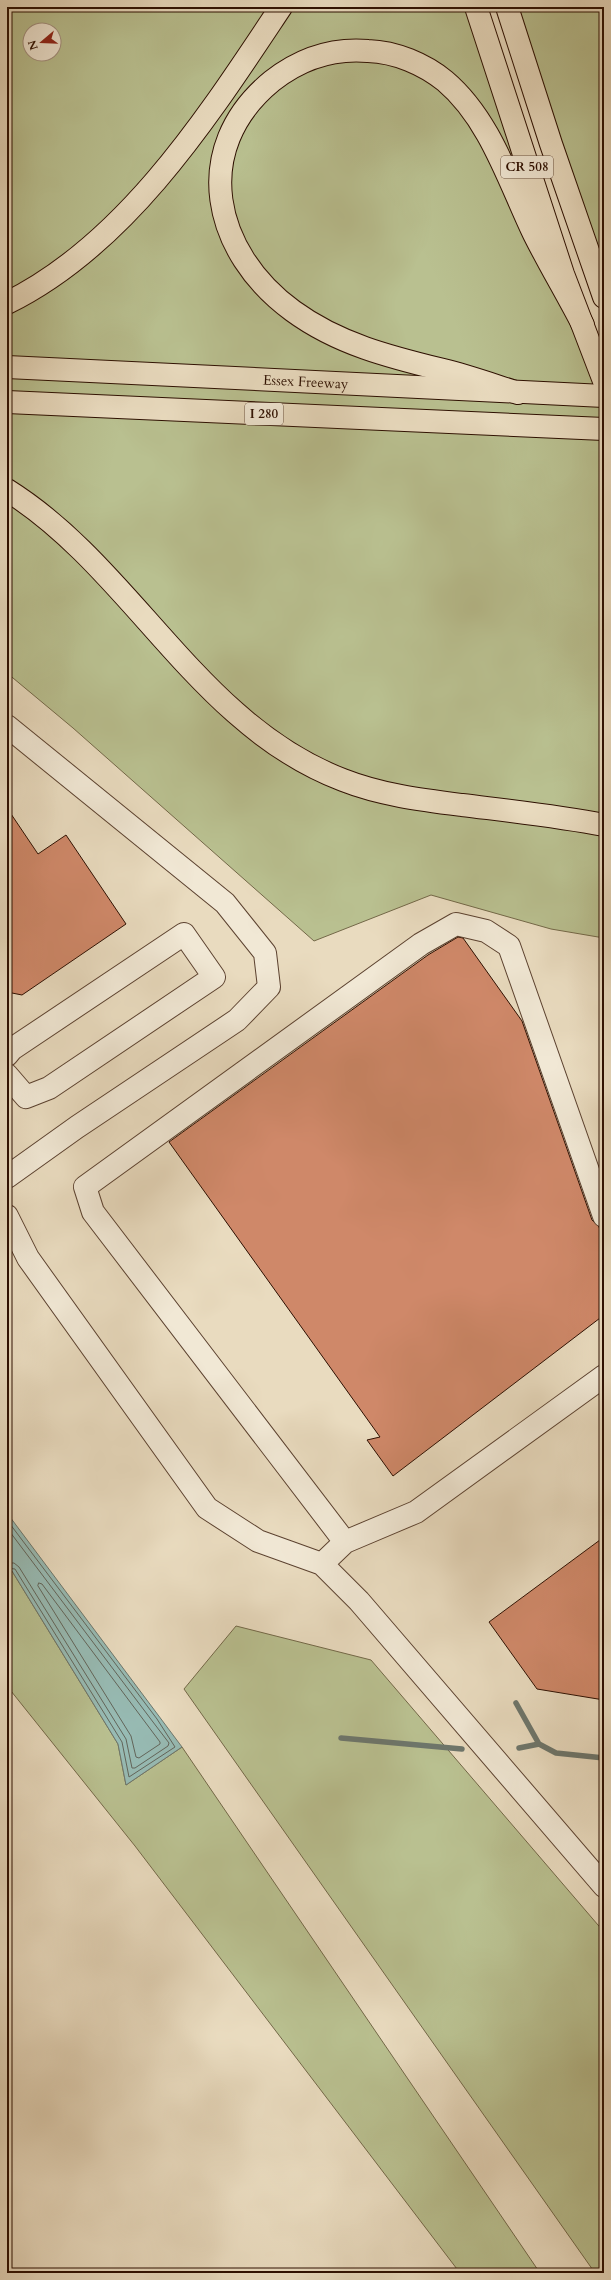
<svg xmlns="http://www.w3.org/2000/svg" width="611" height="2280" viewBox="0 0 611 2280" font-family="Cardo,serif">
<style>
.green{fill:#b9c090;stroke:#736848;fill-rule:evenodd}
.water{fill:#97bbb4;stroke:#6d766c}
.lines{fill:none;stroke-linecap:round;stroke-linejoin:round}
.shore{stroke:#62655a;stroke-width:1}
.stream{stroke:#6d766c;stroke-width:5.5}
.building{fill:#cf8869;stroke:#2d0f01}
.minor-casing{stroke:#5c4230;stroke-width:24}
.major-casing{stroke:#2d0f01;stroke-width:24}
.highway-casing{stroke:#2d0f01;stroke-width:24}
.minor{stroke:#f1e8d5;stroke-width:22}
.major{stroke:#e9dbbf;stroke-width:22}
.highway{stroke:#e9dbbf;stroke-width:22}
.labels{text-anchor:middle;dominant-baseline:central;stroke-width:3.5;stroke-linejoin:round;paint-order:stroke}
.shield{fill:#f1e8d5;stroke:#685041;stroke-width:1}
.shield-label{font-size:13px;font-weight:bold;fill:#2d0f01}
.street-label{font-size:14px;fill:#2d0f01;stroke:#f1e8d5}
</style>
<rect width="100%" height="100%" fill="#e9dbbf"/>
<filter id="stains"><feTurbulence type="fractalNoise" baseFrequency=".005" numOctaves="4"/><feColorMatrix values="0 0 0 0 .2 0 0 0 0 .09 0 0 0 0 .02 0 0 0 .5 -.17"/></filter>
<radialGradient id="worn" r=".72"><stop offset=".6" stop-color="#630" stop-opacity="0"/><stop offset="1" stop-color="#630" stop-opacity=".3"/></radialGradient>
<!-- green -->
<path class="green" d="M7,7H476L604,381V938L551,929L431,895L314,941L73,728L7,673ZM30,30H54V54H30Z
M507,7H604V297Z
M12,1571L118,1744L126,1785L182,1747L540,2273H460L135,1846L7,1686V1572Z
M236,1626L371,1660L604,1932V2273H595L184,1689Z"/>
<!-- water -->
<path class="water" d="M7,1513L182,1747L126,1785L118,1744L12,1571L7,1572Z"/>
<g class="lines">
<!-- shore -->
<path class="shore" d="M7,1520L157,1719L175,1747L129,1777L122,1742L15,1569L7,1568
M7,1528L153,1722L169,1743L168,1746L135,1768H132L126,1739L19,1567L14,1563H7
M39,1583L42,1584L160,1742V1744L139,1758L136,1757L131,1736L38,1586Z"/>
<!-- stream -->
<path class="stream" d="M516,1703L539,1744L556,1753L604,1758
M341,1738L462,1749
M519,1748L539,1744"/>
</g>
<!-- building -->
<path class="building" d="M7,808L38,854L66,835L126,924L22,995L7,992Z
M458,937L463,938L522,1021L592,1220L599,1227L604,1241V1315L393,1476L367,1440L380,1437L169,1142L428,955Z
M604,1537V1700L537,1689L489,1622Z"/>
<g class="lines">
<defs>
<path id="minor" d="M7,726L225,903L265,953L269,987L237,1020L77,1127L7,1177
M7,1055L12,1049L184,934L214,977L49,1088L26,1097L7,1075
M7,1216L28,1258L207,1508L258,1541L322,1564L359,1601L604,1886
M345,1542L93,1212L85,1187L421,944L456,924L486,931L509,946L604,1216
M322,1564L345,1542L416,1512L604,1376"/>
<path id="major" d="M476,7L563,274L604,381"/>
<g id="highway">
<path d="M507,7L551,144L604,297"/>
<path d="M7,303C127,244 209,115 281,7"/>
<path id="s1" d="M7,367L604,396"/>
<path d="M518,393C493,385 468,376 443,370C390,357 338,344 293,311C213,253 189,149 272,81C300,59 333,48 368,51C396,52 424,64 445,81C490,119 509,182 534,234C549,264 567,294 583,325"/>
<path d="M7,402L604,429"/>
<path d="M7,490C133,569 198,725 343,780C381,795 422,800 462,805C510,811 557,816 604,825"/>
</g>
</defs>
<!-- minor casing -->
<use href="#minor" class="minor-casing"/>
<!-- major casing -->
<use href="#major" class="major-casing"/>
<!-- highway casing -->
<use href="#highway" class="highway-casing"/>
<!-- minor -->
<use href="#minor" class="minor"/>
<!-- major -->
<use href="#major" class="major"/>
<!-- highway -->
<use href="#highway" class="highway"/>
</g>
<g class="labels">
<!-- shield labels -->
<g class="shield">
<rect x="501" y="156" width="52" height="22" rx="3"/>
<rect x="245" y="403" width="38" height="22" rx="3"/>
</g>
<g class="shield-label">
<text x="527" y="167">CR 508</text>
<text x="264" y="414">I 280</text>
</g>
<!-- street labels -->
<g class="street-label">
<text stroke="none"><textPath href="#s1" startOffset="299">Essex Freeway</textPath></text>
</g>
</g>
<!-- margin -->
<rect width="611" height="2280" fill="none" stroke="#e9dbbf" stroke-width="24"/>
<rect x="8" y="8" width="595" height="2264" fill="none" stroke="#2d0f01" stroke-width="2"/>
<rect x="12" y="12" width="587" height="2256" fill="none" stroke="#2d0f01"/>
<!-- north arrow -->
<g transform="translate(42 42) rotate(251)"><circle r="19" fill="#f1e8d5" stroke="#a39180"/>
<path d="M0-3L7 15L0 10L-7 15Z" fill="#8f2418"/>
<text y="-6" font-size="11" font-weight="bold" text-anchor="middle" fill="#2d0f01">N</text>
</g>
<rect width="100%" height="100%" filter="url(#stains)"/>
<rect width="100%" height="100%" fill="url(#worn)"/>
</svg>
